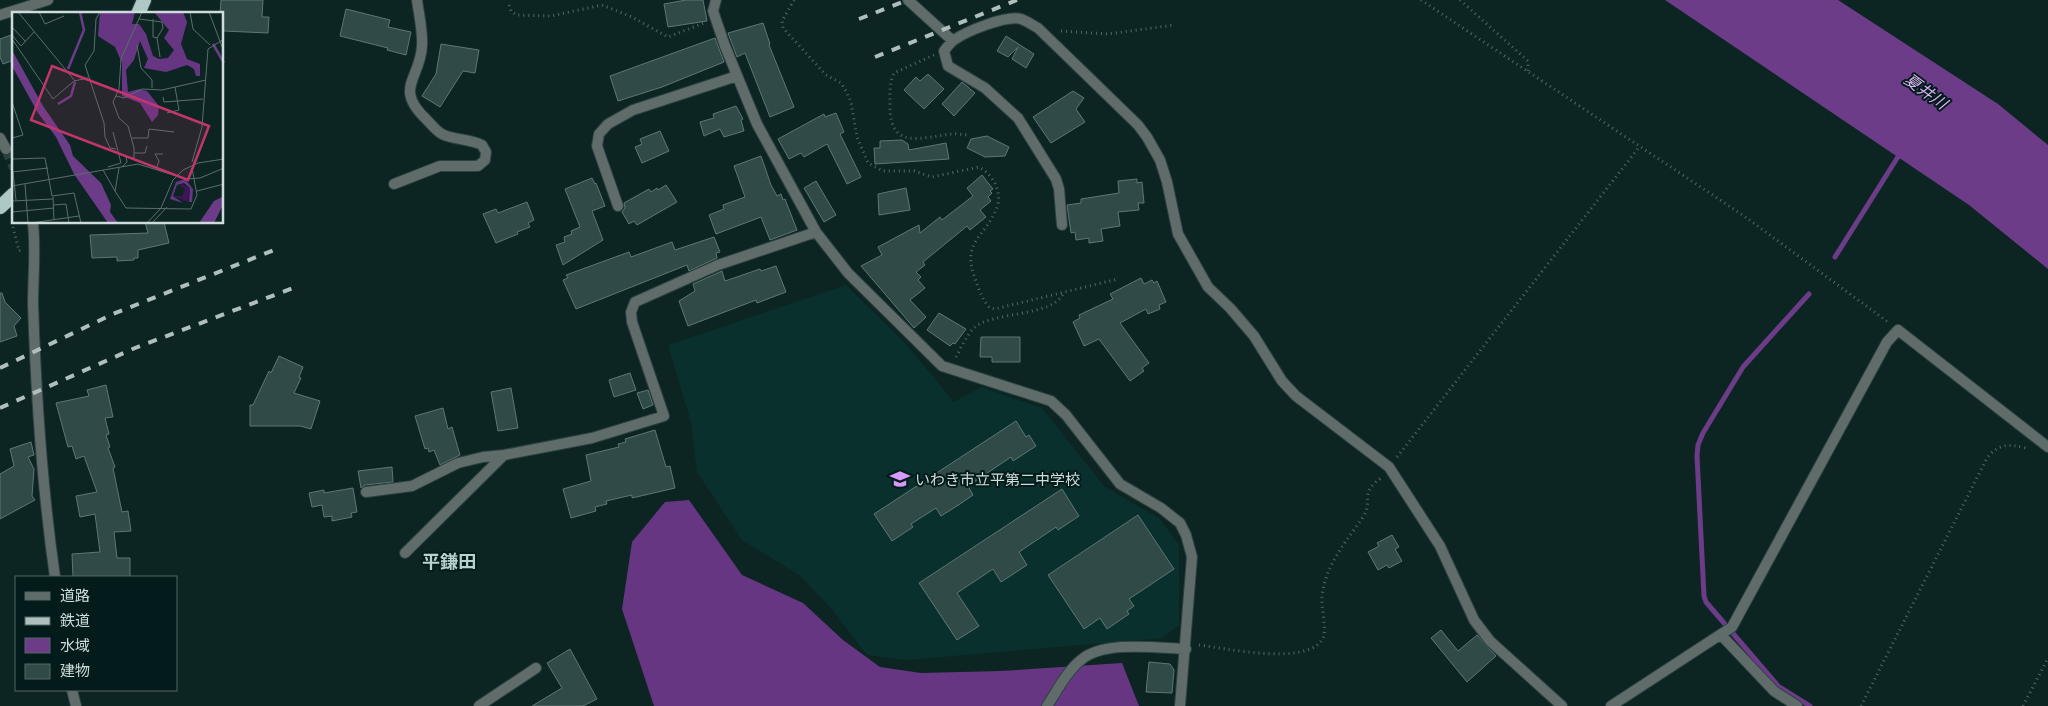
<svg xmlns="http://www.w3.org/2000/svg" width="2048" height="706" viewBox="0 0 2048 706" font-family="'Titillium Web','Noto Sans JP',sans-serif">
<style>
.built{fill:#0a302d}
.forest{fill:#673682}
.water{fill:#6c3c88}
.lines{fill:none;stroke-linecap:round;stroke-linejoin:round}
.stream{stroke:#6c3c88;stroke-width:5}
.building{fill:#304a47;stroke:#5d7774}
.tertiary-tunnel{stroke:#29403f;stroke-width:10;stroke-dasharray:10 5;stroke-linecap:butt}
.minor-casing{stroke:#2b4240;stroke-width:12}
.tertiary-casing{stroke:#2b4240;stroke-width:12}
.trunk-casing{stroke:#2b4240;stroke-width:16}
.path{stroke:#536866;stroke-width:3;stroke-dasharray:1 4;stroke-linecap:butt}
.minor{stroke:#606c6a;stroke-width:10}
.tertiary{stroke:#606c6a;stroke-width:10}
.trunk{stroke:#adc8c5;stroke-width:14}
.rail{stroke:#afbfbe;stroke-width:4;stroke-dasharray:9 9;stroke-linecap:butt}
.labels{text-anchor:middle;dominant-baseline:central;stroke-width:4;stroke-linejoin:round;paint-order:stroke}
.poi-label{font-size:15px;fill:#cedcdb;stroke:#031b1a;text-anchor:start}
.water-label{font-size:16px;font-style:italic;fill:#dbb4f3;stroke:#031b1a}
.quarter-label{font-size:18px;font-weight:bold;fill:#b6d3cf;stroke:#031b1a}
.inset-river{fill:none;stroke:#6c3c88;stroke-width:2.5}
.inset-road{fill:none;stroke:#5a6e6d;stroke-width:1}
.view{fill:#c4356e;fill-opacity:0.15;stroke:#c4356e;stroke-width:2.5}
.inset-edge{fill:none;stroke:#cedcdb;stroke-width:2.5}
</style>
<rect width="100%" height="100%" fill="#0c2523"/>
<!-- built -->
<path class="built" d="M846,285L905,343L954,402L981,387L1042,408L1104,486L1160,519L1179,545V625L1162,638L906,660L867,655L831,608L799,575L742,540L697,472L691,422L668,345Z"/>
<!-- forest -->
<path class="forest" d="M689,500L742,575L803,603L843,640L880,667L921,673L1001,671L1122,663L1139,706H654L622,609L632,542L665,502Z"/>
<!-- water -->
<path class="water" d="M1665,0H1838L1998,104L2048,145V269L1969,205Z"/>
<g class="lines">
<!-- stream -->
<path class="stream" d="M1835,257L1901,152
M1809,294L1743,367L1703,433L1698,445L1697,456L1704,596L1706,602L1778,686L1810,706"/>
</g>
<!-- building -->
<path class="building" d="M221,0H263L262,17H269L268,33L224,31L222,14H220Z
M686,0H703L707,21L668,27L664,4Z
M346,9L390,20L388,27L411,32L406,55L387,50L388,48L340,36Z
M763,23L770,44L769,45L794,107L770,117L745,53L737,57L728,33Z
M14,34V60L3,64L0,57V39Z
M1006,36L1034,54L1026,68L1012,59L1018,47L1008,57L997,51Z
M715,38L724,62L662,87L618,101L610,76Z
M441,44L479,50L475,73L463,71L440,107L422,96L436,74Z
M928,74L944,89L924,109L904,90L916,77L920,81Z
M962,82L975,93L954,116L942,104Z
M1073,91L1084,98L1076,109L1085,122L1051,143L1033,117Z
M736,106L743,119L741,120L744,131L724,137L720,129L704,136L700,122L714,118L713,114Z
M836,113L844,132L840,134L861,177L847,184L827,144L804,157L801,153L789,159L778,139L824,114L825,117Z
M660,131L669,151L642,163L635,147L642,144L640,139Z
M987,136L1009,147L1005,156L985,157L967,148L971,139Z
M902,140L908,144L909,150L946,143L949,159L875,164L874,148H880V141Z
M761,156L771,185L777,196L781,194L783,200L785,199L797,230L770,240L761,217L716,234L709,215L724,209L723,205L745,197L734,166Z
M982,175L993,189L990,191L992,193L988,197L991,201L980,210L986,217L970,230L967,226L923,262L925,265L916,272L921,277L918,280L925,288L910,300L926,317L914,328L861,266L882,255L878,247L919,225L920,233L940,217L942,220L973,196L967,188Z
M592,178L595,184L596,183L605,206L592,211L603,240L563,265L556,245L565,242L564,237L572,234L571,231L580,227L565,189Z
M1137,179V183L1142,182L1144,203H1138L1139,210L1118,212L1120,226L1101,229L1103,241L1089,243V238L1076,240L1075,232L1071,233L1067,205L1081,203V199L1119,193L1118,181Z
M816,181L836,215L824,222L804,188Z
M666,185L677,202L637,225L634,221L629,224L622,212L625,208L624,203L649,189L651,192L657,188L658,190Z
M906,188L910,210L879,215L878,194Z
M527,202L534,220L528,223L530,227L517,232L518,234L496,243L483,214L496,209L498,213Z
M145,222H164L169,243L138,250V258H134V260L117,261V257L92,258L90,235L148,233Z
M714,237L720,252L716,253L717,258L689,271L687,265L576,309L563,280L568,278L566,275L629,252L631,257L672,242L675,250Z
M776,266L786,292L757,303L756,300L688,326L679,301L695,291L693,284L722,271L725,281L760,269L761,271Z
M1141,278L1144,284L1152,280L1154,283L1157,281L1166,302L1159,305L1160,309L1148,314L1146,309L1120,323L1149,363L1142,368L1144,371L1130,381L1099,339L1084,346L1073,322L1080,318L1079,315L1113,299L1110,294Z
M0,293H2L5,302L21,318L14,326L17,336L0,342Z
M939,313L966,329L955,344L953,343L950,346L927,330Z
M981,337H1020V362H992V357H980Z
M279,356L303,367L299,377L301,378L294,393L320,401L311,429L300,426H250V405H253L269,371L271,373Z
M630,373L636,390L614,397L609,380Z
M106,385L113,417L105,418L109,434L106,435L110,447L108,448L115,467L113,468L122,512L128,511L131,531L114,532L117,558H130V577H73L72,554L100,552L95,514L80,517L76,496L97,492L84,456L76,459L72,446L68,447L56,403L89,396L87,390Z
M511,388L518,428L498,431L491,392Z
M648,390L653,405L643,409L637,393Z
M443,408L448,429L452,427L460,455L440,465L434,450L429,452L428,448L425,449L415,416Z
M1016,421L1026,437L1029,435L1036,446L1013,461L1011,457L968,486L973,495L960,504L941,516L936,508L911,524L913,527L892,541L874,514Z
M655,430L666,467L670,466L675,488L632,498V495L606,501L607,504L595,507L596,511L571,518L563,489L591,481L586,455L619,447L618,444L626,442L625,439Z
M31,442L34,455L28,457L34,469L32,496L35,500L0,519V474L14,466L10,449Z
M392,467L393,482L365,485L361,488L358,471Z
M353,488L357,512L351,513L352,517L332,521V516L324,517L322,505L312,507L309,493L324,490V493Z
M1062,489L1079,516L1058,530L1056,527L1019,552L1027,565L1001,582L993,569L957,593L979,626L957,640L919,583Z
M1138,515L1174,569L1129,599L1134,606L1127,611L1129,614L1107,629L1100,618L1084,629L1048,575Z
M1392,535L1399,547L1395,549L1402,561L1389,568L1387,565L1378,570L1368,552L1379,546L1377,543Z
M1441,630L1458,651L1477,635L1496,656L1467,682L1431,638Z
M570,649L597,699L583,706H532L562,688L547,663Z
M1149,662L1170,664L1174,670L1172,693L1146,692Z"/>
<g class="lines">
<!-- tertiary-tunnel -->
<path class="tertiary-tunnel" d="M6,149L14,168"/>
<defs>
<path id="minor" d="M716,0L713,11L725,46L757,124L816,232L848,273L942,366L1051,401L1066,415L1120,484L1161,508L1180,523L1186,535L1192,557L1180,706
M908,0L953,41
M394,184L440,166H478L485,160L486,152L482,145C470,139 456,140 444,135C438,133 432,125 427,120C393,88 420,80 422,46C423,32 419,15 417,0
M618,206L597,146L599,134L608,124L633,110L737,76
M1062,225L1059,189L1056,179L1018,118L985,88L948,66L944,51C947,47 950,43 954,40C967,31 1006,15 1021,19C1027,21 1032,25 1038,28L1138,125L1147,137L1160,160L1167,182L1178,234L1208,287L1230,308L1254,336L1282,381L1296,396L1389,467L1440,546L1474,620L1490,641L1562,706
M366,492L412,486L458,463L483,457L504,455L592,438L664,416L632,322L631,312L635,302L718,265L816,232
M405,553L504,455
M1721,635L1774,691L1797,706
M479,706L536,668
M1047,706C1057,691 1067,671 1081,660C1104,640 1157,648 1186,649
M1611,706L1732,627L1887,342L1898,330L2048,447"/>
<path id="tertiary" d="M0,15L48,0
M0,138L6,149
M33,224C36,250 33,277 33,304C36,395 42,487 55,577
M72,690L76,706"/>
<path id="trunk" d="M138,14L144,0
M0,207L14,194"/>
</defs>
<!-- minor casing -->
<use href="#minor" class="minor-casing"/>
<!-- tertiary casing -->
<use href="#tertiary" class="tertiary-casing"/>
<!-- trunk casing -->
<use href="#trunk" class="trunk-casing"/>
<!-- path -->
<path class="path" d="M794,0L782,21L783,28L826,75L841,83L846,91L851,102L857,137L868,163L883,171H914L932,177L979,167C992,174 1001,189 998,204C988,237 959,240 976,281C979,290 983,301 990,308L995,309L1118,279
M1421,0L1744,216L1888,322
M1460,0L1528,61V71
M509,5L511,11L516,15L551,16L602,5L632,17L668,37L704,23
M1061,31L1108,34L1174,25
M934,55L894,73C889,84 890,94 890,107C890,151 923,137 952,134C957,133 963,135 968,135
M13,227L19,251L21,250
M956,357C961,348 967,334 975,327C992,312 1056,316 1063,293
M1397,457L1640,146
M1199,645C1225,648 1309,667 1323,638C1327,630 1321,607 1322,597C1325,565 1346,542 1363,517C1374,501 1358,494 1381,478
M1861,706L1987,458C1999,443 2009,444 2026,448
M2023,706L2048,658"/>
<!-- minor -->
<use href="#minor" class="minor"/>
<!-- tertiary -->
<use href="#tertiary" class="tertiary"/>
<!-- trunk -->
<use href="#trunk" class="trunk"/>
<!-- rail -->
<path class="rail" d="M859,19L908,0
M875,57L1017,0
M0,368L113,314L279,248
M0,408L135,348L293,288"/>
</g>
<!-- icons -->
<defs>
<symbol id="school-bare" viewBox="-9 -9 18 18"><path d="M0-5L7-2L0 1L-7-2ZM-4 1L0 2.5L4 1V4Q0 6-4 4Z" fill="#d69bfa" stroke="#031b1a" stroke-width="2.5" paint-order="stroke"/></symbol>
</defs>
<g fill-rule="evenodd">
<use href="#school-bare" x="886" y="465" width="28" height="28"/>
</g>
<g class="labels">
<!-- poi labels -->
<g class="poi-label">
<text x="915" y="479">いわき市立平第二中学校</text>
</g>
<!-- water labels -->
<g class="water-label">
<text transform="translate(1926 91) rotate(36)">夏井川</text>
</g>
<!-- quarter labels -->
<g class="quarter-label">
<text x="449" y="561">平鎌田</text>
</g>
</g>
<!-- overview -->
<g transform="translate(12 12)">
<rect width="211" height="211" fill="#0c2523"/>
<path d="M170,172L178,176L176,190L162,184H170L173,177L168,174Z" fill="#3f1555"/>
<path d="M88,0H123L120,12H127L134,22L141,44L147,47L156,46L162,38L152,26L157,18L142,0H171L175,10L169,32L175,47L188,52V64H184L182,57L175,53L154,60L132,56L136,47L128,29L122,48L114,58L116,80L127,77L135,79L147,94L146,103L140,110L128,91L110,84V51L103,35L86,24ZM173,167L181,177L180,190H177L178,176L172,171L165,173L161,184L171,191L158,187L164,170Z" fill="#673682"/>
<path d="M0,38L31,94L58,133L61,144L89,171L99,193L98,200L106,211H96L62,162L44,125L26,101L0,54ZM212,184L211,193L202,211H187L202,189Z" fill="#6c3c88"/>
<path class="inset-river" d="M201,32L212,51M56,57L72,18L68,0M46,92L59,84L63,70"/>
<path class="inset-road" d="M6,0L63,69M27,0L33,12L52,4M88,0L84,7L82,39L73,53L92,111L93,125L98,136L104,137M178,0L181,17L198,33M197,0L212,40M127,7L150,10L151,16L145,26L148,45M141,7V25L145,26M0,15L14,30M0,23L9,34L22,20M0,27L41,87L62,69L76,66M125,33L129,56L140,68V76M104,84L112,86L130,77L150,78L194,68M151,85L152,90L191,87M0,90L11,123L0,126M155,101L167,98L163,75M120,126H136L137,117L162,120M122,141H133L135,134M0,147L33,146L40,184L62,181L69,211M180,150L190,115L196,37L212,27M96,155L109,151L101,120M110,155L115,150L114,145L122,146V136L116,114L107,106L101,90L107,77L109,47L130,0M107,156L103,179L114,196L179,197L185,183L180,156M144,157L147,149L143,142H151M91,158L103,179M0,160L36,156M1,160L4,188M13,172L16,211M0,174L126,152L174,167L188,166L212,156M185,179L212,172M41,185L42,208M0,189L41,187M42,193L54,192L57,211M0,200L42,196M19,211L67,204M135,211L149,196L161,168L171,158L186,151L212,147M140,211L155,195"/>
<path class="view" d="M40,54L197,114L176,168L19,108Z"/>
<rect width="211" height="211" class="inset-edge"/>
</g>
<!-- legend -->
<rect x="15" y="576" width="162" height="115" fill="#031b1a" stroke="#546867"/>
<rect x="25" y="592" width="25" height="8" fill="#606c6a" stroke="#546867"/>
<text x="60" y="601" font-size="15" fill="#cedcdb">道路</text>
<rect x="25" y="617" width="25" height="8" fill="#afbfbe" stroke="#546867"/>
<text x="60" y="626" font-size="15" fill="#cedcdb">鉄道</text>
<rect x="25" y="638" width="25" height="15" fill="#6c3c88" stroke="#546867"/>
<text x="60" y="651" font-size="15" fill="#cedcdb">水域</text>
<rect x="25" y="664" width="25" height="15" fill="#304a47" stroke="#546867"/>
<text x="60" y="676" font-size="15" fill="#cedcdb">建物</text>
</svg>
